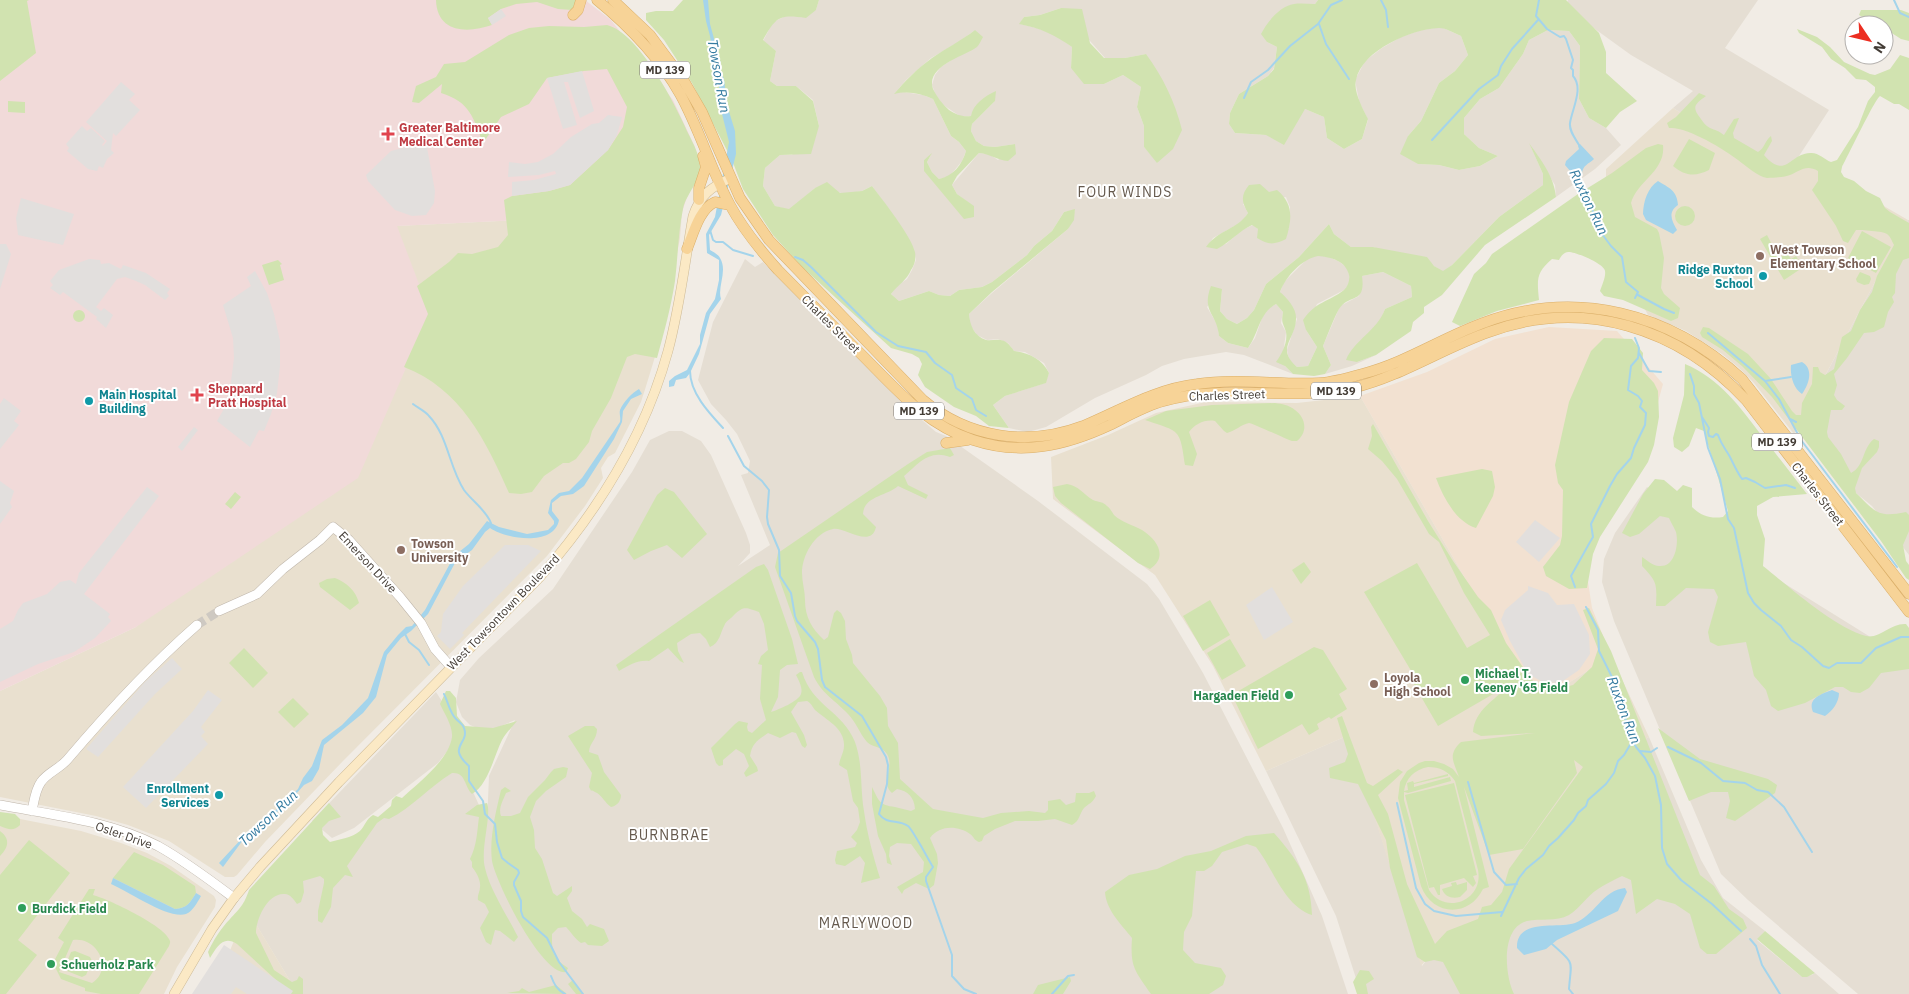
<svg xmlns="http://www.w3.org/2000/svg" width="1909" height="994" viewBox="0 0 1909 994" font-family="'IBM Plex Sans',sans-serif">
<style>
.residential{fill:#e5ded3;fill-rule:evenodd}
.commercial{fill:#f2e1d1}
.education{fill:#e9e0cf}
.medical{fill:#f1dad9}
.green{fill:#d1e3b0;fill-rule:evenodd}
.parking{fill:#e2dfdd}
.water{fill:#a4d4eb}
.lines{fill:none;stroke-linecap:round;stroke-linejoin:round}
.stream{stroke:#a4d4eb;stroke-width:2}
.tertiary-tunnel{stroke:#cec9c2;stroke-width:9;stroke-dasharray:9 4.5;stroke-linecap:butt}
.tertiary-casing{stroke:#bfb6ab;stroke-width:10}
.secondary-casing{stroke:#cebb97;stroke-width:10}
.primary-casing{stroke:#dbaf69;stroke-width:11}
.tertiary{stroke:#fff;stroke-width:9}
.secondary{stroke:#fbe9c5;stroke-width:9}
.primary{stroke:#f7d397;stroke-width:10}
.health-dot{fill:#e0444e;stroke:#fff;stroke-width:2}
.education-dot{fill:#8d6e63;stroke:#fff;stroke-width:2}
.culture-dot{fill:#0f9aa8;stroke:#fff;stroke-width:2}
.leisure-dot{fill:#2e9e5b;stroke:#fff;stroke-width:2}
.labels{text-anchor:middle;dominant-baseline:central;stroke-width:4;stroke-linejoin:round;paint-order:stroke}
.shield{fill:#fff;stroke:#7b7672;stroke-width:1}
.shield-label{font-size:11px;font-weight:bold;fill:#433c35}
.health-label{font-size:12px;font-weight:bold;fill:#be3a42;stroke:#fff;text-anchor:start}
.education-label{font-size:12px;font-weight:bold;fill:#785e54;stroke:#fff;text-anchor:start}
.culture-label{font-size:12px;font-weight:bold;fill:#0d838f;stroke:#fff;text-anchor:end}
.street-label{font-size:12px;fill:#433c35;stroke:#fff}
.leisure-label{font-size:12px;font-weight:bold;fill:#27864d;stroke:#fff;text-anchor:start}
.water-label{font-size:14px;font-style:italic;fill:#347ba0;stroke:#fff}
.neighbourhood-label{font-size:14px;letter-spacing:1px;fill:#65594d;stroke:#fff}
</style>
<rect width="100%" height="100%" fill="#f1ece5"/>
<!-- residential -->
<path class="residential" d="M819,0H1318L1315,4H1294L1267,42L1277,47L1274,68L1268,76L1239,94L1230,113L1229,124L1235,133L1266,135L1305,109L1324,117L1327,138L1344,149L1362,139L1368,120L1359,101L1355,80L1365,61L1382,48L1401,37L1421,30L1441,27L1461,36L1468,55L1455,71L1439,83L1421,121L1408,136L1418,164L1439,165L1459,170L1480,166L1498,156L1479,148L1464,134V118L1480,99L1499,88L1523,54L1529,40L1548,30L1569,31L1580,46L1579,99L1589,118L1606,128L1621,145L1595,169L1556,197L1555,185L1530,145L1543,174V185L1499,217L1452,265L1443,272L1434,266L1373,247H1351L1334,234L1329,224L1299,257L1266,284L1254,310L1247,318L1237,324L1227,319L1220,311L1222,289L1207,307L1218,326L1219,336L1228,343L1248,348L1255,338L1262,318L1267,309L1276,304L1283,312L1281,323L1286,332L1283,354L1285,366L1293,374L1244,355L1226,352L1184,359L1162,366L1146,375L1095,398L1046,427L1028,432L1009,428L993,405L1005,396L1045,383L1049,373L1044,363L1025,352L1014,351L1008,343L998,339L987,340L977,335L970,325L969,314L992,293L1068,229L1075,210L1064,212L1052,231L1034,246L1027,255L992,282L982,287L959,290L950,296L939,295L929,291L899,301L891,294L897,286L907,279L912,270L916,260L914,249L898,222L872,186L862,191L851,193H841L815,188L789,210L775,206L763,186L765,168L780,155H792L819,126L813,100L796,86H777L770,81L776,51L763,41L773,22L788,15L816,10ZM1061,8L1105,58H1125L1146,54L1158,163L1144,147V126L1137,107L1141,87L1123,75L1104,84L1071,68L1072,47L1056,35L1037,28L1020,24L1024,17L1040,15ZM975,30L950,61L941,67L935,75L932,85L936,96L942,104L961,117L971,116L995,101L972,124L971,131L976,141L984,146L995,147L1015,144L998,160L989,154L979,153L952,185L957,194L974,207L938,186L924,170V160L931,155L927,162L932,172L939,179L949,177L962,161L966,151L959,142L951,136L933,99L923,95L904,92L895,93L906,80L931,58L959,42ZM1286,197L1290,207L1289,229H1258L1253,225L1242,230L1226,244L1207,247L1213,238L1242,222L1248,213L1243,204Z
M1568,0H1758L1725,48L1829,110L1786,176L1673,108L1693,91L1631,55L1566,8Z
M1908,220H1909V555L1872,506L1851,489L1800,423Z
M1318,255L1329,257L1340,262L1348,269L1350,280L1346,289L1317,304L1306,330L1317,347L1308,366L1297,367L1289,360L1287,350L1297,319L1280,292L1284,282L1308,258Z
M745,259L755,267L763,262L908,408L936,432L946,436L1038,501L1147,584L1159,599L1203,673L1283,828L1322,916L1348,994H298L248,911L456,763L474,794L487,823L489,776L515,720L487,732L470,725L462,717L456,702L460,680L479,658L553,589L632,472L650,440L669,431H682L701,441L711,455L746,533L750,545V553L738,566L770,545L741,475L748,473L750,461L737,434L726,420L711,404L698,380L713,322Z
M1383,272L1411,286L1412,297L1385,309L1381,320L1374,328L1357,362L1376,355L1352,366L1325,374L1331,365L1323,346L1340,306L1359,296L1362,276Z
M1647,487L1758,567L1909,661V994H1858L1748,900L1721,874L1614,621L1602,582L1604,559L1615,533Z
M436,692L443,703L456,740L438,763L354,828L332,838L312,821Z
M1349,735L1422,966L1446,936L1631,745L1649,737L1701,860L1723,898L1765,931L1757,940L1797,973L1802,977L1812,975L1815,973L1839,994H1361L1336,916L1266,771Z"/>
<!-- commercial -->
<path class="commercial" d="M1549,327L1617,331L1663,384L1642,460L1594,530L1587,575L1592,608L1611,656L1537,703L1360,396L1427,372L1495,339Z"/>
<!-- education -->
<path class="education" d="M1673,108L1785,176L1799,157L1908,220L1794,434L1754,383L1738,367L1722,354L1686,331L1648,315L1634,289L1606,189V169Z
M682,212L680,238L661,337L647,383L641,402L615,453L608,457L601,468L603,478L585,506L547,556L343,761L265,842L237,875L234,877H225L169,841L128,825L96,816L0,797V691L136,627L429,313L396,226Z
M1360,396L1537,703L1611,656L1649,737L1631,745L1503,919L1446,936L1421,966L1349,735L1266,771L1213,666L1155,575L1053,499L1051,457L1108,435L1156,413L1206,402L1297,403Z
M0,815L81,831L121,843L147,853L171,866L214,896L216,900L215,907L177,967L164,994H0Z
M247,909L298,994H208L222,970Z"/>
<!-- medical -->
<path class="medical" d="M0,0H585L611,20L673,100L694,145L700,168L697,180L689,191L682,212L397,226L430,313L358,478L136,627L0,691Z"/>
<!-- green -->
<path class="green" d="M0,0H29L27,1L36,53L0,81Z
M436,0H577L576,5L572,10L558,9L537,2L516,4L501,9L488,18L492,25C469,33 437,34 436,0Z
M683,0H819L816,10L806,18C779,14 776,17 763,40L776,51L770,81L777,86H796L813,101L819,126L811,154L780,155L765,168L763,186L775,206L789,209L815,188L827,182L840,193L862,191L872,186C882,199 912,237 915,252C916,259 915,264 911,270C907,280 898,285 891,294L899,301L929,291L939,295L950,296L959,290L982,287L992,282L1027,255L1034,246L1052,231L1064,212L1075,209L1074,220L1068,229L992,292L969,314C970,325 974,336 986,340C993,341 999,338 1006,342C1009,344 1012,348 1014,351C1029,353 1042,359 1049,373L1046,383L1005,396L993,405L1009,428L989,426L976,416L954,407L925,387L918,375L922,364L919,358L912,354L891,348L802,267L773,235L743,189L732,160L692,83L664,40L646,20V13L656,11H673Z
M1318,0H1566L1599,33L1606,52V73L1637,101L1620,112L1606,128L1589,118L1579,99L1580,46L1569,31L1548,30L1529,40L1523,54L1499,88L1480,99L1464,118V134L1479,148L1498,156L1480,166L1459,170L1439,165L1418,164L1400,154L1408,136L1421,121L1439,83L1455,71L1468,55L1461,36C1454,33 1446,28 1439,28C1412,29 1362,50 1356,80C1353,91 1363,109 1368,119L1362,139L1344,149L1327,138L1324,117L1305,109L1284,145L1266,135L1235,133L1229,124L1230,113L1239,94L1268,76L1274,69L1277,47L1267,42L1261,34C1267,22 1280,6 1294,4C1301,3 1308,4 1315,4Z
M1061,8L1082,9L1090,43L1104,58H1125L1146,54C1163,77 1175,102 1182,130L1173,149L1157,163L1144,147V126L1137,107L1141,87L1123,75L1104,84H1084L1071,68L1072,47C1055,35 1040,28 1019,24L1024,17L1040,15Z
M1861,10H1901L1909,13V41L1901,39L1884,28V25H1876L1859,15Z
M607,25C639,33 676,105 689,135C694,145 700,156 700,167C700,182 686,194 683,209C678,232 678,257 675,281C671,307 664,333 657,358L635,354L627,357L611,398L592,431L589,442L576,459L569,463H563L544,476L532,492L521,494L509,493C486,441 461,389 404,367L428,314L417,286L449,262L458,253L472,254L498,247L508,235L504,200L512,196L549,191L570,185L608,150L623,127L627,107L607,69L584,71L547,78L529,104L501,117L483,143C473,117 470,102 441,93L442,84L419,103L412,102L416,86L436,77L444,64L465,62L509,35L529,28L549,26L584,27Z
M1797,29L1817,37L1830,47L1844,62L1870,74L1875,75L1890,69L1900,55L1909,58V110L1899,104H1894L1880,96C1875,99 1848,156 1842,167L1841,172L1844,177L1854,181L1866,191L1880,198L1885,208L1890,212L1909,223V258L1903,260L1896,274L1895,293L1892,297L1894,302L1888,312L1884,327L1874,332L1864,333L1847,358L1834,374L1837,385L1834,395L1837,400L1845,406L1842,410H1831L1827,432L1828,437L1841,454L1851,473C1865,466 1862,448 1874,439L1879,441V447L1877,452L1862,468L1855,488L1856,493C1876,512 1877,518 1906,512L1909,515V531L1903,545L1906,561L1909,565V580L1906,578L1881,541L1772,397L1743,367L1723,350L1702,337L1700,333L1703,327L1709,328L1748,354L1771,379L1792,411L1796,415H1801L1802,403L1812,384L1813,367H1818L1820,372L1825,375L1834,369L1842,337L1851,331L1860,310L1872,292L1877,276L1894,245C1892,241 1890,236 1887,234C1883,231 1861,230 1856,230L1848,243L1843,241L1836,226L1812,190L1818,181V171C1806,164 1800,171 1790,175C1785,177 1773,178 1767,178C1757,176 1746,166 1738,160C1724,149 1686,126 1669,128L1667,123L1676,117L1699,93L1706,96C1695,104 1691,107 1701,119C1703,122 1706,126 1710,128C1715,130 1719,131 1724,135L1734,119L1739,118L1733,133L1734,138L1758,152C1765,148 1765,140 1771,136L1772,141L1764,155C1786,180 1789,154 1810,153C1818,152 1824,159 1831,162L1837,160L1858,127L1868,101L1875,92V87L1866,80L1856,79L1845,68L1831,59L1822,47L1799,33Z
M975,30L983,37C981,40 980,44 977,47C965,56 925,66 933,89C937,97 942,104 949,110C957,115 962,117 971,116C973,104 985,96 996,91L995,101L972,124L971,131L976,141L984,146L995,147L1015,144L1016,154L1008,161C997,160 990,154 979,153L957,176L952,185L957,194L974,206V217L964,219L924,171V160L932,153L927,162L932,172L939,179C953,176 962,165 966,151L959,142L951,136L933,99C920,93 908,91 894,94C905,81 918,68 932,58C946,48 961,41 975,30Z
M8,101L25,102V113L8,112Z
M1689,139L1715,153L1709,170C1695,177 1685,176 1673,166Z
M1529,143C1541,160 1554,176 1556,197L1485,245L1442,295L1424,307V313L1413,322L1411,331L1376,355L1357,362L1346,360C1354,340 1377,331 1385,309L1412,297L1411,286L1383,272L1362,276C1366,305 1349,293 1339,309C1333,320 1328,334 1323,346L1331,365L1325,374L1314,376L1293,374L1285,366L1276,362C1282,354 1288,342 1286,332C1283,322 1281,324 1283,312L1276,304C1259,313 1259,333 1248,348L1228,343L1219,336C1217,313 1201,312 1211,286L1222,289L1220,311L1227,319L1237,324L1247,318L1254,310L1266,284L1299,257L1329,224L1334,234L1351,247H1373L1427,257L1434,266L1443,271L1452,265L1499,217L1543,185V174ZM1318,256C1331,257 1346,261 1349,275C1350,280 1348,286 1344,290C1329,302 1316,301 1303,320L1306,330L1317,347L1308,366L1297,367C1275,348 1296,339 1296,319C1297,309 1287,298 1280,292C1286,276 1302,259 1318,256Z
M1658,144L1663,145C1666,171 1637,181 1631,203L1635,217L1657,229L1659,233L1664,258L1661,288L1664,294L1680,308L1678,318L1671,321L1623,300L1604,296L1600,291C1602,285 1606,277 1605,271C1605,264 1574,251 1568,252C1563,253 1561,256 1559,260L1552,259C1536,273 1537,279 1539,300L1497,311L1460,326L1452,322L1474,274L1486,263L1492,254L1578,194L1612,173L1646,148Z
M1260,184L1269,192L1277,190C1294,204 1292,220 1286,239C1274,245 1268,245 1257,238L1258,229L1252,225C1239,231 1230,242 1217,249L1206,247C1219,229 1237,230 1248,213C1241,201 1241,195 1249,185Z
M1675 216a10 10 0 1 1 20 0a10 10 0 1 1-20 0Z
M1862,231L1891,247L1876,273L1848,258Z
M1767,235L1779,258L1787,253L1791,259L1796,256L1801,265L1798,267L1799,270L1784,280L1760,239Z
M278,260L282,264L280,265L284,280L269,285L262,265Z
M1860,272L1870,276L1871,279L1869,284L1864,285L1857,282L1856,279Z
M73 316a6 6 0 1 1 12 0a6 6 0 1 1-12 0Z
M1604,338L1632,339L1643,353L1642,370L1654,383L1658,391L1659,417L1654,445L1648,462L1600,537L1593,554L1587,588L1569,589L1546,576L1543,567L1560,545L1562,536L1563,490L1558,483L1555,465L1569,402L1591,351Z
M1685,364C1719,378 1741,408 1762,436C1777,455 1792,475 1807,494L1773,497L1757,506V515L1765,539L1763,566C1788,586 1835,628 1866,636C1880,639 1890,623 1906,624L1909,628V669L1881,673L1869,688L1860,693L1851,692L1843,687H1835L1805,703L1778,711L1771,706L1766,690L1754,676L1746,642L1718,646L1710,642L1708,632L1718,597L1714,589L1686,588L1665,606H1656C1657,583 1657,582 1642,566V557C1647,560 1653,566 1659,566C1675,568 1679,544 1676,532C1674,527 1671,523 1669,518L1660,516L1639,534L1630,537L1622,533L1643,494L1655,479L1664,480L1677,491L1683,485L1692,488V507C1701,516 1711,519 1723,517L1728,511L1704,431L1696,428L1689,446L1682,452L1674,447L1673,438L1684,395Z
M1275,403C1282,404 1289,405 1295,410C1306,418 1308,432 1297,441H1292C1286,439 1252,423 1249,423C1242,424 1235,431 1227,433L1224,431L1215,421C1205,419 1195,424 1189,432L1197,454L1193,466L1185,465C1180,427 1179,432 1145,420L1166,411L1212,405Z
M1373,424L1428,521L1453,561L1478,597L1491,610L1506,643L1527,673L1533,681L1540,685L1548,689H1557L1573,685L1592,667L1598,649L1583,610L1589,608L1611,651L1700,875L1714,886L1729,909L1743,919L1747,928L1716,954H1707L1700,948L1690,914L1675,904L1657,899L1636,914L1631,880L1622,876C1614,880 1605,884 1598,889C1587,896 1580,908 1569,915C1556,922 1540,918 1527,921C1500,928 1505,976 1514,994H1460L1443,962L1434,960L1425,962L1417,957L1390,868L1386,840L1358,784L1330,778L1329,768L1345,762L1348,754L1337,718L1342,716L1367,783L1373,786L1398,769L1403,772L1378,795L1388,814L1407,884L1435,944L1447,931L1478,919L1482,907L1491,905L1502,892L1509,869L1583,767L1574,760L1577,773L1523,849L1489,855L1464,787L1489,887L1483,889C1469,918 1432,916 1421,886L1398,798L1400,782L1407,771L1419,763L1425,761H1434L1444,764L1453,769L1459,777C1454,762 1447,755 1461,742L1535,733L1481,736L1473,732C1475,709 1495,701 1507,686L1438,726L1412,681L1416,679L1364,592L1417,563L1467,648L1490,635L1464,593L1439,542L1429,534L1397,479L1382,461L1368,449L1372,436L1371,427ZM1428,767C1440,767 1448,771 1455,781L1478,870C1484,900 1446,916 1429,890L1404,800V792L1408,793L1451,781L1450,777L1414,787V784L1448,776V774L1414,783L1413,781L1407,783L1408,790L1404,791C1406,778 1414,770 1428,767Z
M950,448L954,455L950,457C929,449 919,463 904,476L908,485L928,495L926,499L898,486C887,496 864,496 863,514L876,527C871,549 845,527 833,529C814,533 802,556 802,573C802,582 805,591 805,600C805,617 812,629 824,640L828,637L834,613L837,610L841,613L845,621L846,639L852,655L853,663L880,696L887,708L888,726L898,743L900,779L933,809L983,818L1001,813L1029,811L1045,813L1048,810V801L1060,799L1066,805L1075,802L1076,793H1089L1094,791L1096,796C1092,804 1089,803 1084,808C1079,814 1080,821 1072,825L1055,819L1038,821H1015L995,829L984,836L982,841L979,842C974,840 974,837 970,834C958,825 939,825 930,838L937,854L938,863L934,885L929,889L916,883L904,890L902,894L897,887L923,872L924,862L911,844L897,843L890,847L889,856L892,865L887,863L886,854L878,836L872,804V787C879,801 879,805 895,807C900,808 906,810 911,811L915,809C914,797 908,791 897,789L892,793C880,784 895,766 887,754C882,746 873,748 867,742C860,734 856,722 848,714C834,699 824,696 814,677L775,567L778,553L908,464L927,452Z
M1482,469L1492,471L1495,487L1493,496L1476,528C1456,522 1443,497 1436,478Z
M1067,484C1079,486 1083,494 1093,500C1098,502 1104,502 1107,506C1110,508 1112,512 1114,515C1121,522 1133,525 1142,530C1158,540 1168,557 1150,569L1138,563L1061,503L1055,496L1053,487Z
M665,488L674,492L707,534L682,558L667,545L651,551L634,560L627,550L657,495Z
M235,492L241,497L231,509L225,504Z
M1304,562L1311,572L1301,584L1292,570Z
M764,564L768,570L792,639L798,664L787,665L780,670L778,697L771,712C778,710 799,701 801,694C803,688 799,681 796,675L800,672H802C813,707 842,710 855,742C863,764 860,788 864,811C867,833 873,856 880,878L861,883L865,863L860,856L845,866L836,864L835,860L837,851L855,847L857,843L851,837L857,830L860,822L858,808L853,801L847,770L839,765C840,758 844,752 844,746C845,728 826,720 815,710C812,706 811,703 807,701L798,702L791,712L804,735L807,745L805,748L802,746L796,733L792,732L780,738L768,733C758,740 752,743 750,756L757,767L758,771L746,777L744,773L749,766L744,754L736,749L723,760V765L719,766L716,763L711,748L735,724L739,721L748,723L747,727L748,731L752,733L766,720L760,699L762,665L758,664L761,656L768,650L764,624L759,612C747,608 744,605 734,615C731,619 727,620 725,624C720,633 720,643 710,647L706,639L700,633L691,634L677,643L678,651L684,663L680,661L668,648L649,661C637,660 630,665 619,671L616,665L756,567Z
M335,578C346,582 356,591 359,603L350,610L320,587L319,583L327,579Z
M1210,600L1230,635L1203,651L1183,616Z
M1230,639L1246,666L1222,680L1207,653Z
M1314,647L1323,650L1347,689L1339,694L1347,709L1331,719L1329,717L1317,724L1319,729L1309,735L1302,724L1258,749L1234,699L1235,693Z
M244,648L268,673L253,688L229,663Z
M446,691H450L456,698L457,716L465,726L493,728L517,721C512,727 506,733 502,740C494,756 488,785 472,794C464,786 466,772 452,773C429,787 413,807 389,819L384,818L377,823L347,866L353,877L345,875L333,888L331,907L322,923L318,921V911L324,883V879L320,876L303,881L304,892L301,902L297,904C294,900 290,894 285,894C268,892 256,919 256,933L274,970L292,982L297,980L299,976L303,979V994H289L287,990L237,944C223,935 217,947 210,958L208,952C213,941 221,928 230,919C240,908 244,905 249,890L329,803L341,817L329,821L322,828L323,835L330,842C340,839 352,838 360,831C365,826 366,819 373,815L378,817L391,806L392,800L396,796L402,798C417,784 449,760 452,737C453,726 444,713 440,704Z
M293,698L309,714L294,728L278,712Z
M585,726H594L597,729C597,740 589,743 589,752L598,755L604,772L621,795C621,801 617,806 611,807C605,803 602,795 595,792C589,788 593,794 589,787L592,773L568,736Z
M1658,728L1700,759L1768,779L1777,785L1775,793L1735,821L1726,818L1730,801L1728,792H1711L1689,801Z
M563,767L568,768L566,777L546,791L536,801L530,817L534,830L535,848L542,859L553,893L557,896L572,886V891L567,898L572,911L582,919L587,927L590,924L604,929L609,941L602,946L588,945L585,942L581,943C575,939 571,932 566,927L558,928L552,934C552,953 552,957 568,968L566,972C542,976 496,883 492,861C489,839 496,811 501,790L505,787L511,791L506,793C503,801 498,808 501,816H511L520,813L528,797L545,780L551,772L554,769Z
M1454,783L1477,875L1473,876L1476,883L1473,887L1464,878L1440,885V895H1438L1434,887L1429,888L1405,795Z
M487,803C492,815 480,849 485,868C490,890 508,917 518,937L514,942L500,931L495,930L491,945L486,942L480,928L489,912L485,904L478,900C477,895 480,892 480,887C481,880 476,872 472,867V862L470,859C477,845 477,832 479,817L465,814L477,805Z
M0,812L15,814L20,819V825C13,832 8,829 0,826Z
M0,831C11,839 8,848 0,856Z
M1274,833C1297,859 1311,879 1312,915C1284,906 1273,868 1256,847L1247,844L1222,852L1212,866L1204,871H1196L1192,916L1184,932L1183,950L1195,963L1221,968L1226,976L1223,985L1209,994H1151C1135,970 1130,968 1132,938C1121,924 1106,910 1105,892L1129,875L1157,869L1185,856L1211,851L1246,836Z
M29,840L70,873L18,940L37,955L6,994H0V875Z
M134,852L163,865L195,886L196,893C190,903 187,908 175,909L113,878Z
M1456,882L1457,885L1467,882V890L1460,897C1452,899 1445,897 1442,889L1452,886L1451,883Z
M89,889H95L93,895C108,899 163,925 169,939C171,942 170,943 169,946L139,994H101L85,991V988L61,979L53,963L64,942L58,938ZM73,940C97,936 114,969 92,983L59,972Z
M1765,931L1815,973L1807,977H1802L1757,939Z
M75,951L90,957L92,961L86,975L82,977L67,971L65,967L71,952Z
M1360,970L1369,971L1374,979L1366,984L1368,994H1357L1353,982Z
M1070,977L1071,981L1063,994H1033L1038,985Z
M573,980L583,994H576L568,984Z
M556,985L567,994L507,993L519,991L522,988L529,992Z"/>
<!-- parking -->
<path class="parking" d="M501,9L506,16L492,25L488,18Z
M582,71L594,111L580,118L568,82H564L577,125L563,129L547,78Z
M121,82L135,94L129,100L140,110L116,136L113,133L111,150L114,153L107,159L103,168L99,166L97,171L88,169L67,151L69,148L66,144L82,126L87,131L91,128L105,141L102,145L103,146L107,141L86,122Z
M608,115L622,117L617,135L608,150L570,185L549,191L512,196V182L534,180L556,174L555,171L539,175L508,177L509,162L525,164L538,162L553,154L571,137L592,124L599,123Z
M426,142L435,191L434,203L426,215L412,216L395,210L368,181L366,175L391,151Z
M21,198L74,214L63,245L18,235L16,218Z
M0,244H6L11,254L0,289Z
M89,259L100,260L101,264L109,263L121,269L123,265L146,273L170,289L167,293L169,296L165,300L145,285L136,281L125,277L117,279L96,307L101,311L104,308L113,315L106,328L96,319L97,317L63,292L60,295L50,288L53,285L50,281L59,270Z
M255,271L267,293L274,314L280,341V366L277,393L271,414L264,431L259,430L250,447L217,421L225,407L230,389L234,358L233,338L223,305L251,286L247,277Z
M4,398L21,411L14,421L19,425L0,449V404Z
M194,427L198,430L182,451L178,447Z
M0,481L14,491L10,503L12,507L0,524Z
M147,487L159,496L84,594L110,614L108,617L111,621L95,638L74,652L38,664L0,682V629L13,621L18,610L23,603L47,594L60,582L70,580L76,584L79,573Z
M1535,520L1560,538L1539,562L1516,542Z
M505,545H528L541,551L462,633L464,635L450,649L437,636L441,632L443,614L463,586Z
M1528,586L1548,593L1557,605L1574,604L1589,635L1590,654L1579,670L1560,683L1543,682L1528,674L1510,641L1501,620L1505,610L1528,590Z
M1272,587L1293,622L1264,640L1246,605Z
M172,658L182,669L155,694L98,757L86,749L145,682Z
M208,690L222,700L201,727L205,732L201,736L208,744L146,808L123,787L193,711Z
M224,945L293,991L291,994H247L236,987L231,994H192Z"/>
<!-- water -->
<path class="water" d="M703,0H708L710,24L721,64V72L724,79L727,105L735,131L736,154L721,215L709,235L710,250C713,252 718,254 720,258C728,271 717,287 721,299L710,314L699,354L690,373L686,378L676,380L674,386L669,387V381L675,376L687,370L700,344V335L706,313L715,299L719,280V260L707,253L706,234L715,217L729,142L719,102V84L716,76L710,36L706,21Z
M1580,144L1594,159C1589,164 1582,165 1582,175L1577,179L1565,165L1566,161L1579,149L1578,146Z
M1658,181C1669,188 1677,190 1678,205C1668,212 1671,220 1677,230L1673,234L1646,220L1643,214C1643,202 1648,187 1658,181Z
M1802,362C1814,369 1809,384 1802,394C1793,388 1790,375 1791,365Z
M639,389L642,394L631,399L623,411L622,422L614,439L584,486L573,494L561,496L552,503V511L559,520C554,547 506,539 490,528L485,532L472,550L456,561L428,614L411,631L401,638L387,655L376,697L363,713L324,745L319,769L312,781L304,785L288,803L243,840L223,867L219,863L245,835L278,808L298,789L303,778L312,766L322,740L342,725L368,698L384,652L398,635L406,627L412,626L425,610L454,556L469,544L487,521L499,527L527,534L548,530L554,524V521L548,513L551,500L559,493L569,491L582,478L620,422C621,417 619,414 620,410C623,402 632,393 639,389Z
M1832,690L1839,693C1839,703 1832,711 1825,716L1813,712C1807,698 1822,694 1832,690Z
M113,878L175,909C187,908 190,903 196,893L201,896C197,903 193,911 186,914C169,920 128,891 111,884Z
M1625,888L1627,892L1618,911L1557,940L1546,949L1524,955L1517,948C1516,918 1557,929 1575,923C1594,916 1603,890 1625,888Z"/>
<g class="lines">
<!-- stream -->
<path class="stream" d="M1381,0L1386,10L1388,27
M1539,0L1536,16L1547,29L1560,37L1564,36L1566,39L1573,60L1571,68L1573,70V76C1584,88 1572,109 1570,123C1569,131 1575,138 1579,145
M1894,0L1900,13L1909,17
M1319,24L1326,44L1349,79
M1244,98L1251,82L1268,70L1290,46L1318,24L1331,5L1342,0
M1432,140L1479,89L1498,75L1501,66L1512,49L1538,20
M1578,176L1587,199L1592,203L1593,214L1599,230L1611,246L1622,257L1626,282L1638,292L1635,298
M710,230L713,240L716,242H723L733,250L753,256
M795,257L803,260L811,267L876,332L898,346L926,352L935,363L952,375L956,388L972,399L976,410L986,416
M1638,295L1664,309L1674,313
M1708,333L1765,381L1779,399L1801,440L1897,567
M1639,353L1649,371L1661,372
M690,371C690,393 709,413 723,428
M1690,374L1694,386V394L1699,403L1708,448L1720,479L1728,519L1734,528L1748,593L1754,603L1761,610L1781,626L1791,640L1802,647L1823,666L1829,668L1837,663H1861L1876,648L1901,637H1909
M1765,381L1791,377
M413,404C418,408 425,411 429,416C448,436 449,467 464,490C472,501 486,510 491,523
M1702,417L1709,428L1708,432L1709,436L1713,437L1716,434L1718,435C1722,446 1725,448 1730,457C1734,465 1737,472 1742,479L1746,478L1755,482L1765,488L1786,485L1795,488
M1790,419L1796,422
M728,436L744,466L762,481L769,490L767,517L768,524L779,550L780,576L791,593L795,616L797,621L815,642L818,649L822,680L825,687L862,716L886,757L888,765L887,784L879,814C887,825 898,819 908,826C913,830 928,859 933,867L926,877V881L952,955V976L964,989L976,994
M1575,587L1571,576L1590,542L1593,537L1591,524L1610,486L1617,474L1631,458L1634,448L1645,425L1646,413L1640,407L1642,401L1638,396L1628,390L1631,366L1638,358L1639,348L1635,338
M1586,607L1598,630L1599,651L1614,681L1630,734L1636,747L1645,758L1655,776L1661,805L1662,848L1667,864L1681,880L1712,904L1741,931
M405,634L409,642L419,650L429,665
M444,694C448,702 450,713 456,719C459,722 463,724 464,728C470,744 446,746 469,766V781L483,801L485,814L495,824L497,842L502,858L508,863L518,870L519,873L514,882V885L521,901V911L523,917L547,938L559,962L583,994
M1668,747L1701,763L1723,781L1745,783L1757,790L1768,792L1784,807L1812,852
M1640,751L1651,752L1657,748
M1468,782L1494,872L1506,885L1517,884
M1397,803L1416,888L1425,904L1434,911L1456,916L1502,912
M1501,916L1519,878L1526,869L1543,855L1549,846L1558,838L1574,820L1578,813L1586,806L1588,800L1606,784L1614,773L1618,761L1624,755L1633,740
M1750,939L1756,946L1762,965L1780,994
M1552,944C1576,965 1571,960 1569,989L1573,994
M551,976C554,984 557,990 565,994
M1052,994L1068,976L1074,975"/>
<!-- tertiary-tunnel -->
<path class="tertiary-tunnel" d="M197,625L219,611"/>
<defs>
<path id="tertiary" d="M219,611L257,594L283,569L320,540L333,527L349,540L400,597L421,623L435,649L451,667
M0,805C53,815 110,821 158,846C185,861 210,880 234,898
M32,811C34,802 35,790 41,782C47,773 59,769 67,760C107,713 150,666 197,625"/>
<path id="secondary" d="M174,994L212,929L234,898L260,867L339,782L540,577C598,511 645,435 668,351C680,307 685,261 693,216C700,195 711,187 731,178"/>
<path id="primary" d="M597,0C630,27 659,57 680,94C700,130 711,170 730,205C743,229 760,250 778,270C806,298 834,327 862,355C896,389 926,425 973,440C1021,456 1065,446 1110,425C1128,416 1145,406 1164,401C1226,383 1291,402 1353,388C1402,376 1443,348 1489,332C1584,297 1679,328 1746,400L1909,612
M613,0L650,35L684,81L702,112L740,198L769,240L923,400C968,438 1028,447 1083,426C1121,410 1155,389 1197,384C1238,378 1279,385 1319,383C1334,382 1348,378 1362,374C1405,363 1442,338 1483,323C1576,288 1670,313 1742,379L1909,594
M573,15L578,10L581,0
M699,200V188L706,167L703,156
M687,249C693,235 699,209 715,202L730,205
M946,443L968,440"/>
</defs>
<!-- tertiary casing -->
<use href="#tertiary" class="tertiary-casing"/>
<!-- secondary casing -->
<use href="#secondary" class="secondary-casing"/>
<!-- primary casing -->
<use href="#primary" class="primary-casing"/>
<!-- tertiary -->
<use href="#tertiary" class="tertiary"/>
<!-- secondary -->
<use href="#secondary" class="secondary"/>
<!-- primary -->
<use href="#primary" class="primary"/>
</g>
<!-- markers -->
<g class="health-dot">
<path d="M385.5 126.5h5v5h5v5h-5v5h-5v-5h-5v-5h5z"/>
<path d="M194.5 387.5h5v5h5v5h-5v5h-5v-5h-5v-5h5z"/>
</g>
<g class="education-dot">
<circle cx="1760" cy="256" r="5"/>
<circle cx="401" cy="550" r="5"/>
<circle cx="1374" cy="684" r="5"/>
</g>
<g class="culture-dot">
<circle cx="1763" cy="276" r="5"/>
<circle cx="89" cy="401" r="5"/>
<circle cx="219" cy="795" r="5"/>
</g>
<g class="leisure-dot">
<circle cx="1465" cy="680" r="5"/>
<circle cx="1289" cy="695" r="5"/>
<circle cx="22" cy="908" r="5"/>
<circle cx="51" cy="964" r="5"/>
</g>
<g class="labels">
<!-- shield labels -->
<g class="shield">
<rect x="640" y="61.5" width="50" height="17" rx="4"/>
<rect x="1311" y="382.5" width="50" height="17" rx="4"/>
<rect x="894" y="402.5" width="50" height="17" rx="4"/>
<rect x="1752" y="433.5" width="50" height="17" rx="4"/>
</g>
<g class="shield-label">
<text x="665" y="70">MD 139</text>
<text x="1336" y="391">MD 139</text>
<text x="919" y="411">MD 139</text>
<text x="1777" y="442">MD 139</text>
</g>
<!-- health labels -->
<g class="health-label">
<text x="399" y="127">Greater Baltimore<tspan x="399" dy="14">Medical Center</tspan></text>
<text x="208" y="388">Sheppard<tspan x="208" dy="14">Pratt Hospital</tspan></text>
</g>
<!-- education labels -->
<g class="education-label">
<text x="1770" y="249">West Towson<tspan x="1770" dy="14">Elementary School</tspan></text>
<text x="411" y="543">Towson<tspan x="411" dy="14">University</tspan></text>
<text x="1384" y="677">Loyola<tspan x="1384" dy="14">High School</tspan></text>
</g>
<!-- culture labels -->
<g class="culture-label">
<text x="1753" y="269">Ridge Ruxton<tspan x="1753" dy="14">School</tspan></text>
<text x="99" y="394" text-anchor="start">Main Hospital<tspan x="99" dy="14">Building</tspan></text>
<text x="209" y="788">Enrollment<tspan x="209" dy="14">Services</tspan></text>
</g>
<!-- street labels -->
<g class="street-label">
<text transform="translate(831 324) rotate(45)">Charles Street</text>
<text transform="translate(1227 395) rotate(-2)">Charles Street</text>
<text transform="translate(1818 494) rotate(52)">Charles Street</text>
<text transform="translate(368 562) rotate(47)">Emerson Drive</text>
<text transform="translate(503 612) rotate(-46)">West Towsontown Boulevard</text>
<text transform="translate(124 835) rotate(19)">Osler Drive</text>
</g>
<!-- leisure labels -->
<g class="leisure-label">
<text x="1475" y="673">Michael T.<tspan x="1475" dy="14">Keeney '65 Field</tspan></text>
<text x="1279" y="695" text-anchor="end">Hargaden Field</text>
<text x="32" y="908">Burdick Field</text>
<text x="61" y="964">Schuerholz Park</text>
</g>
<!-- water labels -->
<g class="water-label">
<text transform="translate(719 76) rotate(80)">Towson Run</text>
<text transform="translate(1589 202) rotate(64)">Ruxton Run</text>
<text transform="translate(1624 710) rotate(69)">Ruxton Run</text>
<text transform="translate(268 818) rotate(-43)">Towson Run</text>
</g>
<!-- neighbourhood labels -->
<g class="neighbourhood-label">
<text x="1125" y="192">FOUR WINDS</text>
<text x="669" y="835">BURNBRAE</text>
<text x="866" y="923">MARLYWOOD</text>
</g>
</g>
<!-- north arrow -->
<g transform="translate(1869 40) rotate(125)"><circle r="24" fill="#ffffff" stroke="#b4b1ae"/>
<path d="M0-4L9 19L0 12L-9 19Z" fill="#ec2e21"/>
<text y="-8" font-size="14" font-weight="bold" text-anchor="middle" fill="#433c35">N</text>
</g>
</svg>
